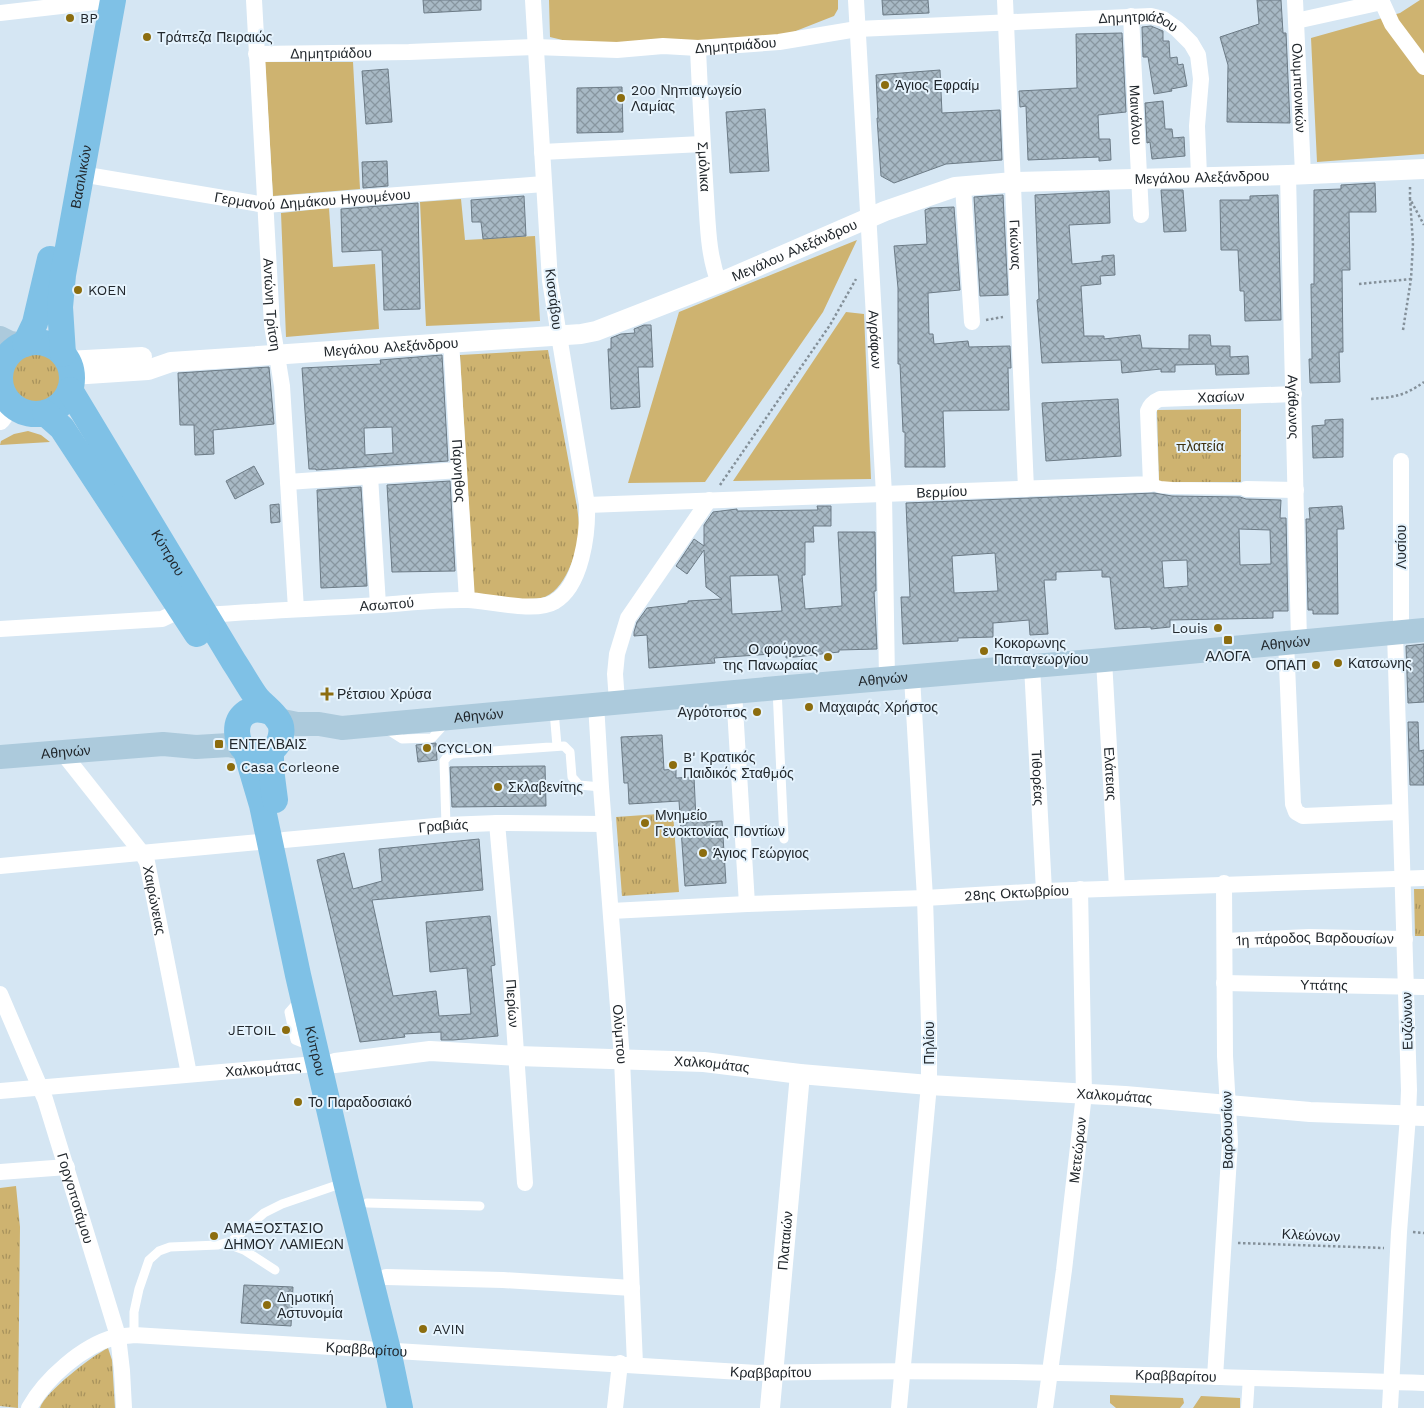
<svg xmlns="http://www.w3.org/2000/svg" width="1424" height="1408" viewBox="0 0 1424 1408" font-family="'Work Sans',sans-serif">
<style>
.grass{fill:#ceb370}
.park{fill:url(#park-tufts)}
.building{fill:url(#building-cross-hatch);stroke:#6c7b86;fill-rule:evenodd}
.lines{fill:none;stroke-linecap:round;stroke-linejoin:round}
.path{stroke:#849099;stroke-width:2.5;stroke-dasharray:2.5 2.5;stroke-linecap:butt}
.service{stroke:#fff;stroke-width:9}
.pedestrian{stroke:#fff;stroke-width:12}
.minor{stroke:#fff;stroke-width:16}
.tertiary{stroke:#fff;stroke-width:20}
.secondary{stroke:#accadc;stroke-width:24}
.primary{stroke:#7fc1e6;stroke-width:26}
.poi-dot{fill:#8c6d0f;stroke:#e5f3fd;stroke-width:2}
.labels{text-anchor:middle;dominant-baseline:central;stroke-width:4;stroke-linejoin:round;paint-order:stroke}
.poi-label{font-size:14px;fill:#21272c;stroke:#e5f3fd;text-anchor:start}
.street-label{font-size:14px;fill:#21272c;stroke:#e5f3fd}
.park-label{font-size:14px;fill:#3e3212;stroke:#e5f3fd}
</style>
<defs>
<pattern id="park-tufts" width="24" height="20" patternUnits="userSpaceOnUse" patternTransform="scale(1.25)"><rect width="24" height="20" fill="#ceb370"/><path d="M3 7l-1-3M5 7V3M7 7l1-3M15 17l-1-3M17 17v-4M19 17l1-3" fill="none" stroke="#a7925c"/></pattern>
<pattern id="building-cross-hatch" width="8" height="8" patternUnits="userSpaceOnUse" patternTransform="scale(1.25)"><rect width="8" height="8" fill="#a8b9c5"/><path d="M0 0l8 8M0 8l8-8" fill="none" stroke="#8896a0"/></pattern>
</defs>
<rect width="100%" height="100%" fill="#d5e6f3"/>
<!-- grass -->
<path class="grass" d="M549,0H838V9L834,16L778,38L579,44L550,37Z
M1420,0H1424V154L1317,162L1311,38L1400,13Z
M265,62H353L360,189L273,196Z
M461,199L465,240L535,236L540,321L426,326L420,202Z
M329,208L333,267L375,264L379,329L286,337L281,213Z
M857,240L823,312L705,482L628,483L679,312Z
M846,312L864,314L871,479L733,481Z
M28,431L41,435L50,442L0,445L1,441L14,434Z
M1110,1395L1183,1398L1184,1403L1180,1408H1116L1110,1403Z
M1201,1396L1240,1398V1408H1193Z"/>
<!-- park -->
<path class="park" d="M548,350L577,507C578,514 579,522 579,530C578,551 565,593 541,598C519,601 495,596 474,594L460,355Z
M11 379a25 25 0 1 1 50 0a25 25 0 1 1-50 0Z
M1241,409V482H1159L1157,410Z
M673,813L679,892L622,896L616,817Z
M1414,889H1424V936H1415Z
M16,1186L20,1227L18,1408L0,1406V1188Z
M108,1348L112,1360L115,1408H40C46,1391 92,1356 108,1348Z"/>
<!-- building -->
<path class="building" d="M423,0H481V10L424,13Z
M882,0H928L929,13L883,15Z
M1257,0H1281L1283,33H1286L1290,123L1227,122L1228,65L1220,37L1259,24Z
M1151,26L1163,31V41H1169L1170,58L1177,57L1178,65L1183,64L1187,86L1171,89L1172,91L1154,94L1148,57H1143L1142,27Z
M1122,33L1126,112L1098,115L1099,139H1110L1111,160L1099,161V157L1028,160L1026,106L1020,107L1019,91L1077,88L1076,34Z
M388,69L392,122L366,124L362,71Z
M940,70L942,113L1000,110L1002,160L946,164L894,183L881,176L877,118H878L876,75Z
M622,87L623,132L577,133V88Z
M1163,101L1165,129H1172L1173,138L1184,137L1185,156L1152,159L1150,142L1147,143L1145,103Z
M765,109L769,171L730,173L726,112Z
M387,161L388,186L363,188L362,162Z
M1375,183L1376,212H1349L1350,270H1342L1343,352H1339L1340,382L1310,383L1309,359H1312L1311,284H1314V190L1341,189V185Z
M1161,190H1183L1186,231L1164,232Z
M1109,191L1110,223L1069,225L1072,264L1102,261V256L1114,255L1115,275L1100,276L1101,284L1081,286L1084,336H1104V339L1140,335L1142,348L1189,349V335H1210L1211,346H1230V357L1248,356L1249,374L1216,375L1215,364L1175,365V372H1161V369L1122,373L1121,360L1042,363L1037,300L1039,299L1035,195Z
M1003,195L1008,295L980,296L974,197Z
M1278,195L1281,320L1245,321L1244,291H1240L1238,250H1221L1220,200H1250V196Z
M524,196L526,236L483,239L481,222H472L471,200Z
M418,203L420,309L384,310L382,250L342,252L341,209Z
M954,207L960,290L928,293L929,334H933L934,344L968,341L969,347L1010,346L1011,368H1008L1009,410L943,411L945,467H905V432H903L900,364H898V288L894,246L927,244L925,210L930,208Z
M644,325H651L653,367H638L640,407L611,409L608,349H611V338L621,334L635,333L634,329Z
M442,355L448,461L316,470V469H309L302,368L381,364L380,360ZM392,427L393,453L365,455L364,428Z
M269,367L274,424L213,430L214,454L195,455L194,425H180L178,373Z
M1118,399L1121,456L1046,461L1042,403Z
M1343,419V457L1313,458L1312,426L1325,425V420Z
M254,466L264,484L235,499L226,481Z
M450,481L455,571L392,572L387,485Z
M361,487L367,586L321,588L317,490Z
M1154,493L1172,496L1240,497L1246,499L1281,500L1280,518H1286L1288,611H1273V618L1170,620V627L1151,629V627L1115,629L1110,577H1102V570L1056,572V580H1044L1048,634L1030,635L1029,620L993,623V637L958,638V641L903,644L901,597H910L906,503ZM1239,529L1270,530L1271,564L1240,565ZM995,553L998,591L954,593L952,556ZM1187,560L1188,586L1164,588L1162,561Z
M279,504L280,522L271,523L270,505Z
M817,506H831V526H813L814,542H805V575H802L805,609L842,606L838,532H875L876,591H874L877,649L839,650V652L786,658V653L714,658L715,663L649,668L647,635L634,636V632L637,622L647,608L688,603V601L722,599L706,587L704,550L687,574L676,566L694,539L704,546V525L713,512L737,509V511L818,510ZM778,575L782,611L732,614L730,576Z
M1342,506L1344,529H1337L1338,614H1313V610H1308L1306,519H1310L1309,508Z
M1424,644V702L1408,703L1406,646Z
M1408,722H1418L1419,751L1424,750V785H1410Z
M662,735L664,770L676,769V778L694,777L696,820L702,819L704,822L722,821L726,883L685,886L679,801L629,804L628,783H624L621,737Z
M436,743L437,760L418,762L416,745Z
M545,766L546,806L452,807L450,767Z
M479,839L483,890L372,900L393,996L436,991L439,1016L471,1014L467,968L430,972L426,922L490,916L495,965L491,966L498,1036L453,1040H441V1032L404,1034L405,1037L360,1042L317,860L344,853L353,889L382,881L379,849Z
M244,1285L293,1287L291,1326L241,1323Z"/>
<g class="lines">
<!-- path -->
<path class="path" d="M1410,187V199L1424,225
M1359,284L1411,279
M986,320L1003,317
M1403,330L1411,279L1413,243L1410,199
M1371,399C1395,397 1404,396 1424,382
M720,485L830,325L856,279
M1413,1232L1424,1233
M1238,1243L1384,1248"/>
<!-- service -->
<path class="service" d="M777,689L784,839
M554,711L557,746
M391,732L402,739L432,738L443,726
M446,825L444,761L447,757L452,754L564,746L570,752L572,777L579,785L601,787
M296,1004L289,1012L295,1040L305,1044
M367,1203L480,1206
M225,1243L244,1250L275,1270
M134,1335V1312L139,1289L149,1260L159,1251L170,1247L218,1245L232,1241L264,1213L282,1204L343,1183"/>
<!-- pedestrian -->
<path class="pedestrian" d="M1151,484L1160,487L1172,488L1246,489
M1247,1408L1249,1377"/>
<!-- minor -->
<g class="minor">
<path id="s1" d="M254,0L272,325L282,386L296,609"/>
<path id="s2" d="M856,0L884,494L887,679"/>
<path id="s3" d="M1005,0L1026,489"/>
<path id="s4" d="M1295,0L1303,174"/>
<path d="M0,13L96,2"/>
<path id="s5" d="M1131,16L1141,215"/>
<path d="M1296,21L1382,2L1392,24L1424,67"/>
<path id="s6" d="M698,48C700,98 703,147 706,197C708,226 708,255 719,283"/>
<path id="s7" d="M256,54L409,52L535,47L617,50L663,46L698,48L779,42L857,29L1151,16L1163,19L1177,29L1191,43L1198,55L1201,79L1197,126L1199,176"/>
<path d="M542,152L702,144"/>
<path id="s8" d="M81,174L265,205L544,184"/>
<path id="s9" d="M1288,175L1299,641"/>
<path d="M963,186L972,322"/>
<path id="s10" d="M451,342L467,600"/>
<path d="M370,476L378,605"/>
<path d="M288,482L459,470"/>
<path d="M1246,489L1296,490"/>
<path id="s11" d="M587,505L1151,484L1148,411C1150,405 1153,402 1160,399L1294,394"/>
<path id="s12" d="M205,615C264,611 322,608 380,605C409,603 439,599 468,600C489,601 536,613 554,602C582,586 588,533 587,505L550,281L533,0"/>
<path d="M0,629L162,619L181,610"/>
<path d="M1401,632V461"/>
<path d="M1286,642L1293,804L1296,812L1303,816L1400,812"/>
<path id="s13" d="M1104,660L1117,888"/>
<path id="s14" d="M1032,666L1044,891"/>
<path d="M734,692L747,904"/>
<path d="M617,702L615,674L617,654L628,618L709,500"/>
<path id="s15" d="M596,704L601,787L622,1059L635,1364"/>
<path id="s16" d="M62,752L142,853L147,862L189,1074"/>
<path id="s17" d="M497,823L511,980L525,1183"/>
<path id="s18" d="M284,840L446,825L497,823L604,824"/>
<path d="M0,866L270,841"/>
<path id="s19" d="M611,911L747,904L925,898L1044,891L1424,878"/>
<path id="s20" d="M1225,941L1309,937L1405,939"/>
<path id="s21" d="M1224,983L1424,987"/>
<path id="s22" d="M0,994L45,1099L118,1336L122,1371L124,1408"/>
<path id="s23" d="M0,1091L327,1063"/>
<path d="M0,1172L67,1167"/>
<path d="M386,1277L503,1280L632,1288"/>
<path d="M1215,1377L1230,1142L1225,1056L1224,883"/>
<path id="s24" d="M29,1408C45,1379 82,1346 115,1337C121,1336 128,1336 134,1335L757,1373C979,1367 1202,1377 1424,1383"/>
<path d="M615,1408L620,1363"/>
<path d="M899,1408L929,1085V1024L925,898L912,677"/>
<path id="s25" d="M1045,1408L1064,1270L1084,1094L1080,889"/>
<path d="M1390,1408L1399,1232L1408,1116L1409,1090L1395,633"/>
</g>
<!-- tertiary -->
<g class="tertiary">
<path d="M67,361L142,357"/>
<path id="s26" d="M72,375L148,370L171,362L581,334L596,331L719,283L885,211L955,187L1014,182L1288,175L1424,169"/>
<path d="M0,420L12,404"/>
<path id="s27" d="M335,1063L430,1051L517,1056L704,1062L800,1074L929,1085L1125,1096L1310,1112L1424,1116"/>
<path id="s28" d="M770,1408L800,1074"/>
</g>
<!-- secondary -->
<g class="secondary">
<path d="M0,338L10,343L24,345"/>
<path id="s29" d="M278,720L297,724H319L342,728L777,688L1104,660L1424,630"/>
<path id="s30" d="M0,757L163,744L196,747L229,745L242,748"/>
</g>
<!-- primary -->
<g class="primary">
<circle cx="36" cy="378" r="36"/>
<path d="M25,344L35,323L50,259"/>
<path id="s31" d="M63,354L60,307L63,275L113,0"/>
<path id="s32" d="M70,390L234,662C242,674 249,687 257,698C263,705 273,712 278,720C281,724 282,730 281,735C280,742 275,749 268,752C230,769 223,696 270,712"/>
<path d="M45,413L62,428L197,634"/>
<path id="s33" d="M246,751L262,805L298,975L346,1182L388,1350L400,1408"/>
<path d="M271,751V769L275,800"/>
</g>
</g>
<!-- markers -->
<g class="poi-dot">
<circle cx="70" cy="18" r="5"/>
<circle cx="147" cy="37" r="5"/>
<circle cx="885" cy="85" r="5"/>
<circle cx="621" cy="98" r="5"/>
<circle cx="78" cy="290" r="5"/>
<circle cx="1218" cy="628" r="5"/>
<rect x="1223" y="635" width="10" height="10" rx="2.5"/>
<circle cx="984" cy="651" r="5"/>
<circle cx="828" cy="657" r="5"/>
<circle cx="1338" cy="663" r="5"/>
<circle cx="1316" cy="665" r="5"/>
<path d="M324.5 686.5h5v5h5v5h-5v5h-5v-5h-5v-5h5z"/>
<circle cx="809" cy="707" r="5"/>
<circle cx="757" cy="712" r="5"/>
<rect x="214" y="739" width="10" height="10" rx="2.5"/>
<circle cx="427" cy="748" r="5"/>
<circle cx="673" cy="765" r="5"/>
<circle cx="231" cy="767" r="5"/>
<circle cx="498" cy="787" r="5"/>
<circle cx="645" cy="823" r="5"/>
<circle cx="703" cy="853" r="5"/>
<circle cx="286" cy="1030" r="5"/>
<circle cx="298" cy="1102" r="5"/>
<circle cx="214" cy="1236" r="5"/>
<circle cx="267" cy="1305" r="5"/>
<circle cx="423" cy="1329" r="5"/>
</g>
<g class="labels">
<!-- poi labels -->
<g class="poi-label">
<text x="80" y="18">BP</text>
<text x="157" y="37">Τράπεζα Πειραιώς</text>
<text x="895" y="85">Άγιος Εφραίμ</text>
<text x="631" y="90">20ο Νηπιαγωγείο<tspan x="631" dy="16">Λαμίας</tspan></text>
<text x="88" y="290">KOEN</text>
<text x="1208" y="628" text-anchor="end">Louis</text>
<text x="994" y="643">Κοκορωνης<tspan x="994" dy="16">Παπαγεωργίου</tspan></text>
<text x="818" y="649" text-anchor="end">Ο φούρνος<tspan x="818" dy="16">της Πανωραίας</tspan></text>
<text x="1228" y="656" text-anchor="middle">ΑΛΟΓΑ</text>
<text x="1348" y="663">Κατσωνης</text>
<text x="1306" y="665" text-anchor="end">ΟΠΑΠ</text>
<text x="337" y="694">Ρέτσιου Χρύσα</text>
<text x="819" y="707">Μαχαιράς Χρήστος</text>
<text x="747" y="712" text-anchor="end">Αγρότοπος</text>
<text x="229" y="744">ΕΝΤΕΛΒΑΙΣ</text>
<text x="437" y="748">CYCLON</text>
<text x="683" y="757">B' Κρατικός<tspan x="683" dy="16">Παιδικός Σταθμός</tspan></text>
<text x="241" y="767">Casa Corleone</text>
<text x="508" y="787">Σκλαβενίτης</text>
<text x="655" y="815">Μνημείο<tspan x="655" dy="16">Γενοκτονίας Ποντίων</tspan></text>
<text x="713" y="853">Άγιος Γεώργιος</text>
<text x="276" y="1030" text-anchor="end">JETOIL</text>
<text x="308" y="1102">Το Παραδοσιακό</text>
<text x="224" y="1228">ΑΜΑΞΟΣΤΑΣΙΟ<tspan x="224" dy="16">ΔΗΜΟΥ ΛΑΜΙΕΩΝ</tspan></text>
<text x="277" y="1297">Δημοτική<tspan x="277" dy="16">Αστυνομία</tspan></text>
<text x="433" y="1329">AVIN</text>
</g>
<!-- street labels -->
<g class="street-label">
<text stroke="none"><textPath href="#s7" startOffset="885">Δημητριάδου</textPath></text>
<text stroke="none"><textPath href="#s7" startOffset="480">Δημητριάδου</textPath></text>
<text stroke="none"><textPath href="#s7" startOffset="75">Δημητριάδου</textPath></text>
<text stroke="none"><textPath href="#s4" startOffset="88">Ολυμπιονικών</textPath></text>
<text stroke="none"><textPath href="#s5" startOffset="99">Μαινάλου</textPath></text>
<text stroke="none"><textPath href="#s6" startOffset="119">Σμόλικα</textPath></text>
<text stroke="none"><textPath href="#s31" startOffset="179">Βασιλικών</textPath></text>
<text stroke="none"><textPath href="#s26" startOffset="1161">Μεγάλου Αλεξάνδρου</textPath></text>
<text stroke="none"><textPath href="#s8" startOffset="234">Γερμανού Δημάκου Ηγουμένου</textPath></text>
<text stroke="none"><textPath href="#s3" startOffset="245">Γκιώνας</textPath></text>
<text stroke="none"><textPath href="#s26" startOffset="741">Μεγάλου Αλεξάνδρου</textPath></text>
<text transform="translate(554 299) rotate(83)">Κισσάβου</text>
<text stroke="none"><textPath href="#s1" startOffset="305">Αντώνη Τρίτση</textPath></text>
<text stroke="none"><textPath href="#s2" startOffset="340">Αγράφων</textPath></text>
<text stroke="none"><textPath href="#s26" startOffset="321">Μεγάλου Αλεξάνδρου</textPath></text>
<text stroke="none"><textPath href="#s11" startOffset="716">Χασίων</textPath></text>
<text stroke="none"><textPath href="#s9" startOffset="232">Αγάθωνος</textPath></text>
<text stroke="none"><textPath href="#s10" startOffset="129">Πάρνηθος</textPath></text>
<text stroke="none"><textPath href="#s11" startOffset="355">Βερμίου</textPath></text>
<text transform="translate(1401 547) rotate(-90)">Λυσίου</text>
<text stroke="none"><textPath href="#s32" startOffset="190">Κύπρου</textPath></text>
<text stroke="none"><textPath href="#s12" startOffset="182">Ασωπού</textPath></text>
<text stroke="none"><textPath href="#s29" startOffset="1012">Αθηνών</textPath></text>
<text stroke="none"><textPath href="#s29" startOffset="608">Αθηνών</textPath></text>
<text stroke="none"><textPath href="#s29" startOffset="202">Αθηνών</textPath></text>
<text stroke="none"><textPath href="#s30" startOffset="66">Αθηνών</textPath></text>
<text stroke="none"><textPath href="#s13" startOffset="114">Ελάτειας</textPath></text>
<text stroke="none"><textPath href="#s14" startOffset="112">Τιθορέας</textPath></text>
<text stroke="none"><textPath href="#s18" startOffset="160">Γραβιάς</textPath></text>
<text stroke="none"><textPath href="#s19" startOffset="406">28ης Οκτωβρίου</textPath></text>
<text stroke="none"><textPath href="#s16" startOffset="178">Χαιρώνειας</textPath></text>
<text stroke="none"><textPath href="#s20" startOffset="90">1η πάροδος Βαρδουσίων</textPath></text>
<text stroke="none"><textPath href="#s21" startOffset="100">Υπάτης</textPath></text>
<text stroke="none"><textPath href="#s17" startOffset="181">Πιερίων</textPath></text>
<text transform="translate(1407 1021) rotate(-91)">Ευζώνων</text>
<text stroke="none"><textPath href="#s15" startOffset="331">Ολύμπου</textPath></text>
<text transform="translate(929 1043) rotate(-90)">Πηλίου</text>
<text stroke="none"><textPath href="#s33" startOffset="308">Κύπρου</textPath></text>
<text stroke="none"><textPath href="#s27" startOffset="378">Χαλκομάτας</textPath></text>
<text stroke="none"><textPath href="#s23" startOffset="264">Χαλκομάτας</textPath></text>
<text stroke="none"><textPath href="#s27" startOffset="782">Χαλκομάτας</textPath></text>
<text transform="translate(1227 1130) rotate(-91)">Βαρδουσίων</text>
<text stroke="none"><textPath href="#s25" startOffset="260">Μετεώρων</textPath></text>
<text stroke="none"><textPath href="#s22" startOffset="218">Γοργοποτάμου</textPath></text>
<text transform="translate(1311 1235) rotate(3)">Κλεώνων</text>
<text stroke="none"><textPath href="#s28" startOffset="168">Πλαταιών</textPath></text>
<text stroke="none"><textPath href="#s24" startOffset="366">Κραββαρίτου</textPath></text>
<text stroke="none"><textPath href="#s24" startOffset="771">Κραββαρίτου</textPath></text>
<text stroke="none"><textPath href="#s24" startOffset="1176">Κραββαρίτου</textPath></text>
</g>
<!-- park labels -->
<g class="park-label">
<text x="1200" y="446">πλατεία</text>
</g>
</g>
</svg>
